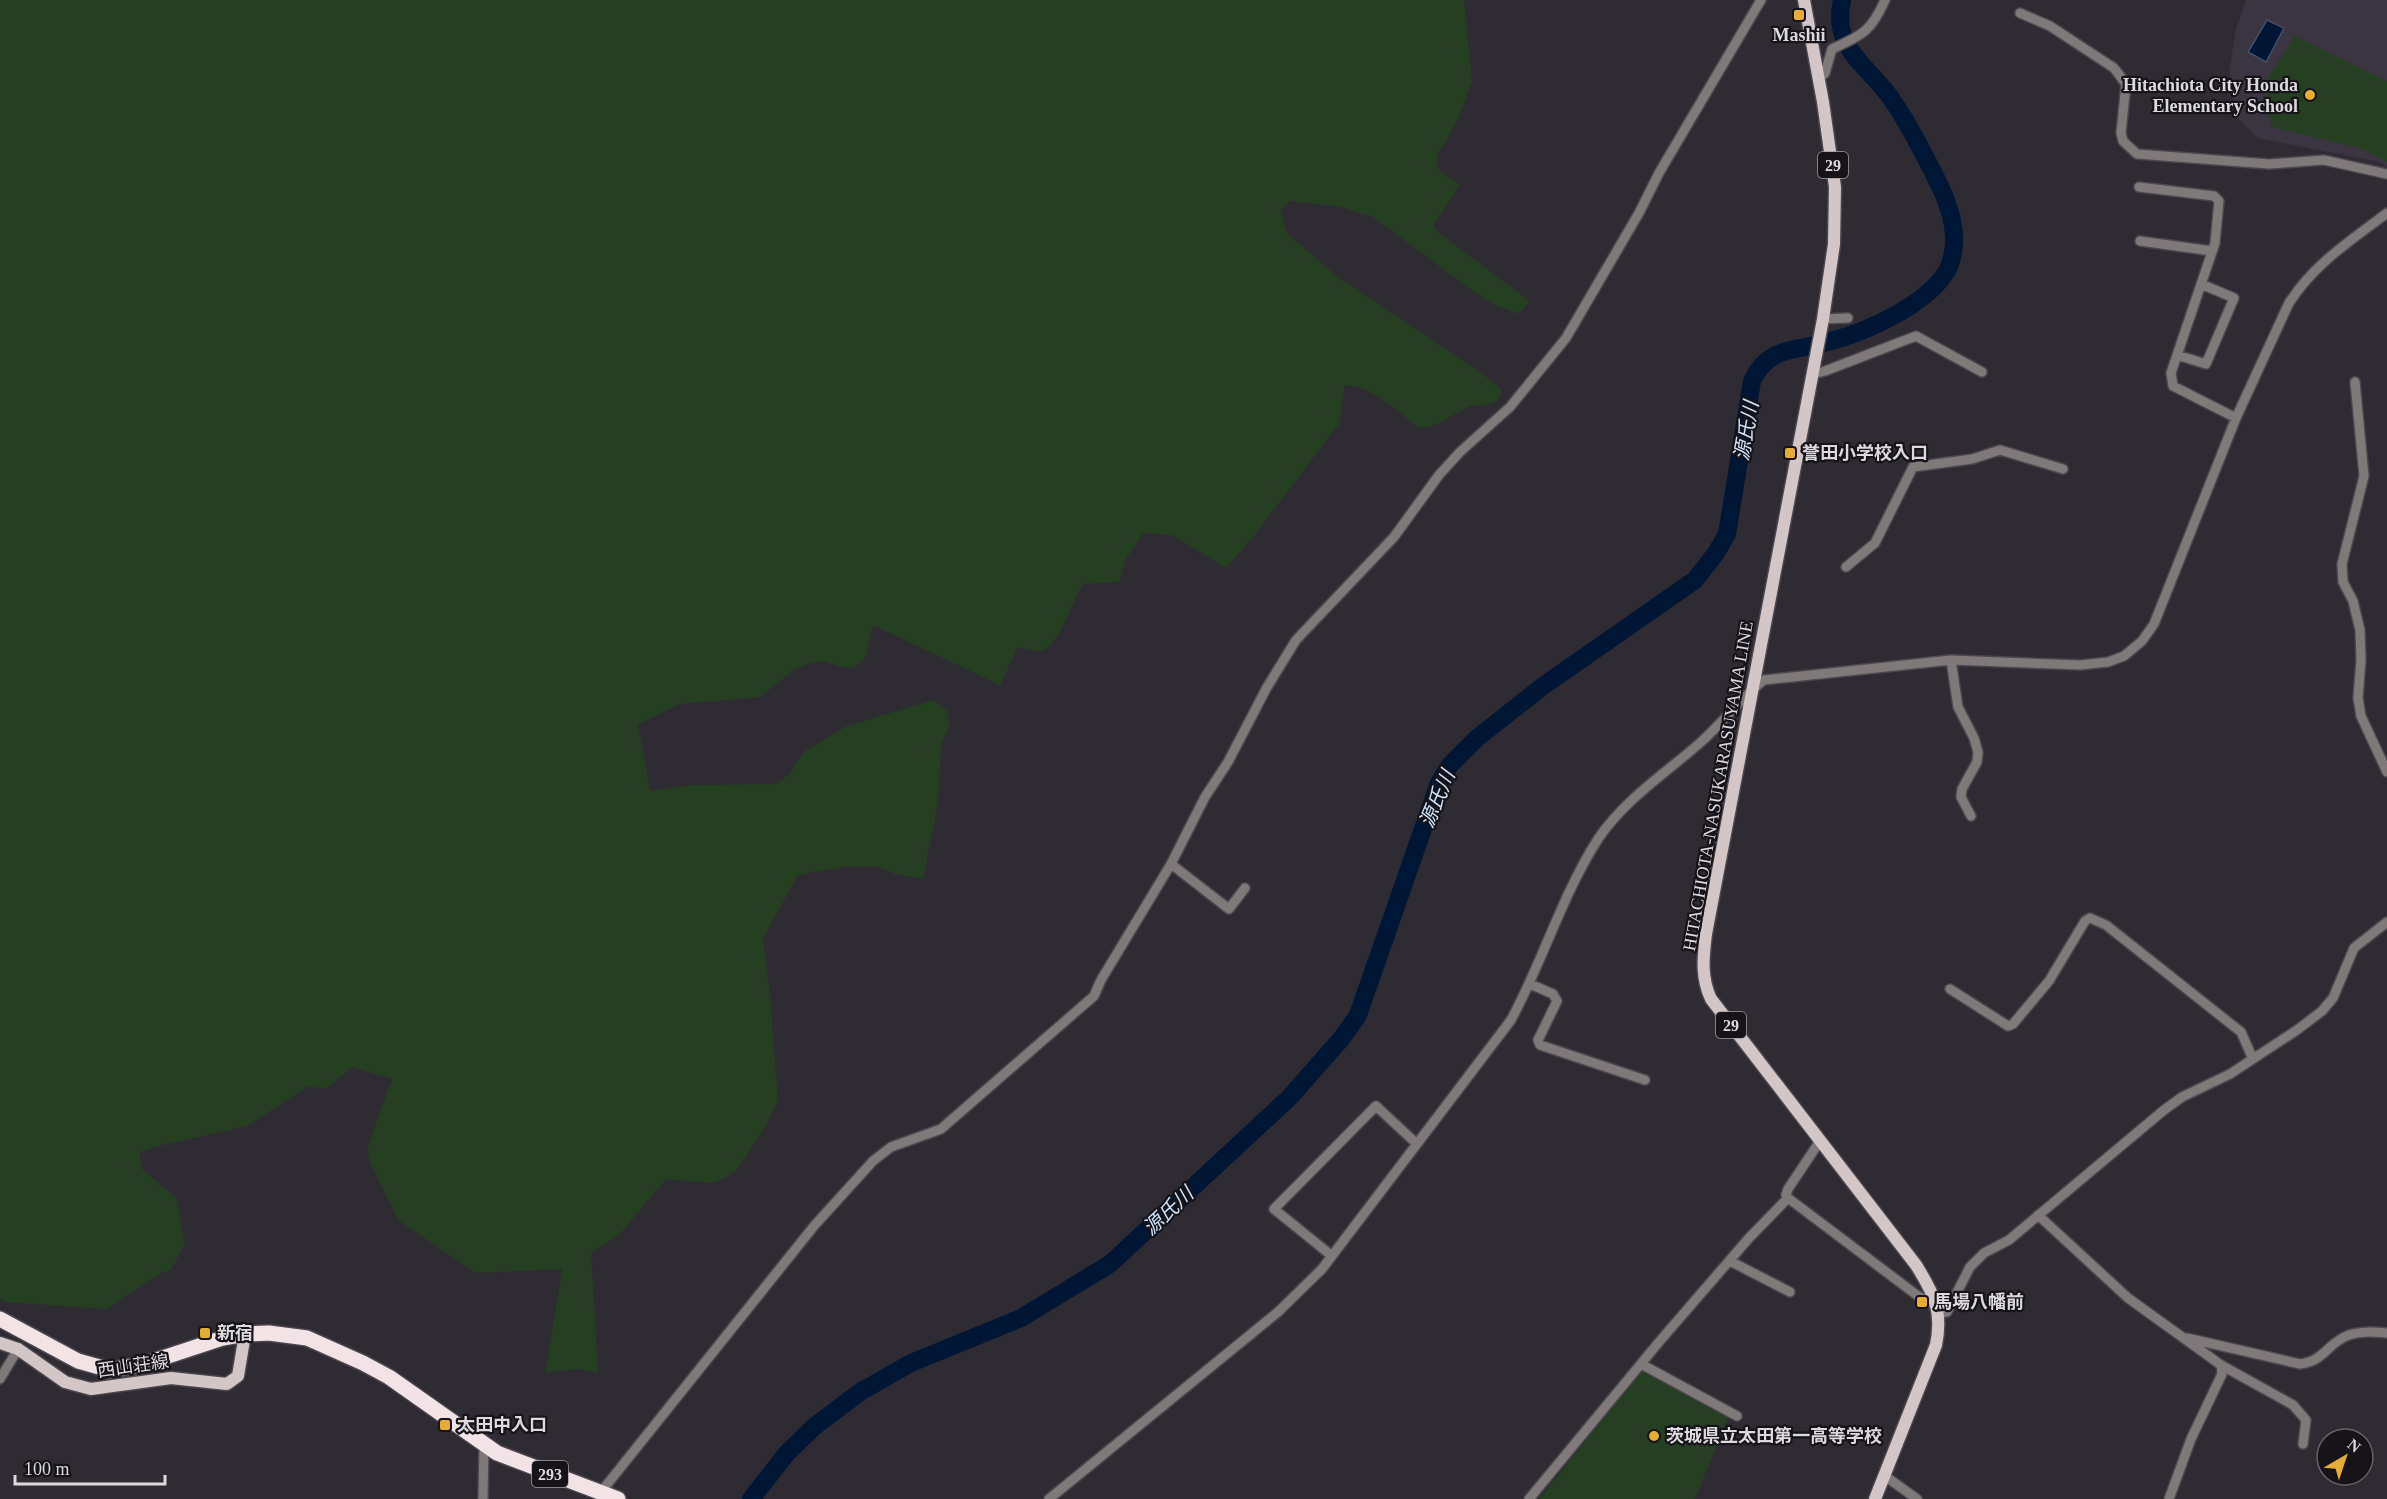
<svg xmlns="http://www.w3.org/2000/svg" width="2387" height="1499" viewBox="0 0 2387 1499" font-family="'Times New Roman','Noto Sans JP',serif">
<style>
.built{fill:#3b3441}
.green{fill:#263f23}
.water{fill:#001635;stroke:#425068;stroke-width:1.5}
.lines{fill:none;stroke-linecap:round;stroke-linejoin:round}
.river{stroke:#001635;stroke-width:18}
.minor-casing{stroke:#4b474e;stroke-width:12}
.major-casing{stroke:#4b474e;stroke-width:15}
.highway-casing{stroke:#4b474e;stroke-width:18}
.minor{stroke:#7f797a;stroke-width:9}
.major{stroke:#d2c6c7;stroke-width:12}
.highway{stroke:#f2e4e6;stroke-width:15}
.poi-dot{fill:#e5ad36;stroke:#161418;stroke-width:2}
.labels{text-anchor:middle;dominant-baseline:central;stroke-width:4.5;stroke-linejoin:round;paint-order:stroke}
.shield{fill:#161418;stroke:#a09ea3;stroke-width:1.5}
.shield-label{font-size:16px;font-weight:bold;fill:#dbd9de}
.poi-label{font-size:18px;font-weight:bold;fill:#dbd9de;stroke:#161418;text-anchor:start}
.street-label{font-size:18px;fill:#dbd9de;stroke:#161418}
.water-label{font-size:20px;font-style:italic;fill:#cde1f9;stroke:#161418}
</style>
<rect width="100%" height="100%" fill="#2f2b33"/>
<!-- built -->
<path class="built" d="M2246,0H2387V167L2380,162L2258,138L2237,117L2229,72L2236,29Z"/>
<!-- green -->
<path class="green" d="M0,0H1464L1472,81L1458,120L1438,154L1436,162L1439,170L1460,185L1433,226L1439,233L1530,301L1518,314L1495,305L1474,292L1373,217L1340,207L1291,201L1285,205L1281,211L1284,226L1288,234L1334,274L1480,372L1502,390C1501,394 1499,400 1495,402C1488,406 1478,404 1471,406C1453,412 1437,430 1418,427C1397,411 1372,386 1345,385L1339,424L1253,537L1226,568L1172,535L1143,533L1126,559L1119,582L1083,584C1072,600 1061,644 1042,650C1035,652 1025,648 1018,647L1000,685L873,625L865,658L854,668L838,666L824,661L808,664L794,670L760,697L679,704L638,725L650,791L691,785L776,784L788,775L805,751L847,726L934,700L947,711L949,727L941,744L939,789L935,819L923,879L895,874L874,866L845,867L798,875L763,938L769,985L778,1100L764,1129L737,1170L725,1178L711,1183L666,1179L619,1235L591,1253L598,1373L577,1369L546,1372L562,1269L476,1273L398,1220L370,1163L367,1148L392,1079L352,1067L327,1088L307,1087L247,1126L154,1147L140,1153L141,1168L176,1198L185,1243L171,1270L163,1272L106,1309L6,1302L0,1299Z
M2295,36L2387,81V162L2360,148L2271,127L2266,81Z
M1642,1371L1728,1418L1695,1499H1539Z"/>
<!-- water -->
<path class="water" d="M2267,20L2284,28L2266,62L2248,52Z"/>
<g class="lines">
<!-- river -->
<path class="river" d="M751,1499L787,1453L815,1426L860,1392L911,1363L1021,1318L1110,1264L1289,1098L1342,1038L1358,1015L1439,783L1450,765L1477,738L1543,686L1695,580L1716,553L1727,534L1752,381C1769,345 1795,352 1828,342C1866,332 1925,306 1947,271C1952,262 1955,245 1954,235C1952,204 1934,174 1920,147C1910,128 1900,110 1887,93C1862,61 1832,46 1842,0"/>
<defs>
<path id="minor" d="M2020,13L2050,26L2114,68L2126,84L2121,133L2123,141L2137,154L2269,164L2324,160L2387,174
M1819,79L1825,73L1832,49C1862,35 1871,32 1885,0
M2139,187L2214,196L2219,201L2215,243L2171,373L2173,386L2236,418
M2140,241L2212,251
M1823,319L1848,318
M2177,355L2206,364L2234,298L2201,284
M1813,374L1825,371L1916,336L1982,372
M2355,382L2364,476L2342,564L2343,582L2353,601L2360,630L2361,660L2358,698L2361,716L2387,772
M1846,567L1875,543L1913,467L1972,459L2000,450L2063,469
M1951,660L1958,707L1974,738L1978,752L1977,762L1962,789L1961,797L1971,816
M1171,864L1229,909L1245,888
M1530,984L1553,994L1557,1001L1538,1040L1540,1045L1645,1080
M1950,989L2008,1026L2013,1024L2049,981L2085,921L2090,918L2106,925L2241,1032L2253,1059
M1820,1141L1788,1189L1786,1195L1788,1198L1918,1296L1937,1306
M2038,1215L2128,1298L2221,1365L2293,1405L2306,1420L2303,1444
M1332,1256L1274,1209L1376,1106L1417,1144
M1730,1261L1790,1292
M1939,1314L1947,1312L1970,1267L1984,1253L2009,1240L2164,1110L2182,1097L2230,1074L2297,1030L2322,1011L2333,998L2354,948L2387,922
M2187,1338L2300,1364C2325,1361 2328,1342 2349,1335C2361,1331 2374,1332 2387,1333
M1641,1364L1737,1416
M0,1379L18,1349
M1885,1476L1917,1499
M601,1492L814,1226L873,1161L891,1147L941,1129L1094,996L1101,980L1171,864L1205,797L1228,762L1266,689L1296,640L1394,537L1439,475L1460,452L1510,407L1566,338L1639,213L1659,173L1761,0
M483,1499L484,1446
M1049,1499L1278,1312L1322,1269L1511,1020C1543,961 1562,895 1598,839C1625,799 1666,773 1701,742C1721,724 1738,702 1759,684L1764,680L1783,678L1951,660L2080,665L2108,662L2124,656L2142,641L2154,624L2236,418L2289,303C2314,264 2350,241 2387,213
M1529,1499L1659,1342L1749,1238L1788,1198
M2169,1499L2191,1439L2222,1374L2221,1365"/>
<path id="major" d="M1804,0L1823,102L1835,187L1834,244L1823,319L1706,934C1703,958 1701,978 1711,999L1916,1265C1934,1294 1943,1311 1936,1345L1875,1499
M0,1343L18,1349L65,1382L91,1389L171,1378L227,1384L238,1376L245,1334"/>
<path id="highway" d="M0,1319L78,1361L110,1370L141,1365L223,1338L245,1334L269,1333L307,1338L363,1363L389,1377L497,1453L618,1499"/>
</defs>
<!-- minor casing -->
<use href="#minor" class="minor-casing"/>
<!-- major casing -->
<use href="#major" class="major-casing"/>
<!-- highway casing -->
<use href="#highway" class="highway-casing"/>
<!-- minor -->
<use href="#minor" class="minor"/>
<!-- major -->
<use href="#major" class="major"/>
<!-- highway -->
<use href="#highway" class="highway"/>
</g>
<!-- markers -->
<g class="poi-dot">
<rect x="1793" y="9" width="12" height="12" rx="3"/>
<circle cx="2310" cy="95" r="6"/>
<rect x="1784" y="447" width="12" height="12" rx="3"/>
<rect x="1916" y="1296" width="12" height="12" rx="3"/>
<rect x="199" y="1327" width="12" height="12" rx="3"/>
<rect x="439" y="1419" width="12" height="12" rx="3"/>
<circle cx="1654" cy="1436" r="6"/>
</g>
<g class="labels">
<!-- shield labels -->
<g class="shield">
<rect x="1818" y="152" width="30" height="26" rx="4.5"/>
<rect x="1716" y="1012" width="30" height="26" rx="4.5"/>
<rect x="532" y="1461" width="36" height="26" rx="4.5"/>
</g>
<g class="shield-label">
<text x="1833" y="165">29</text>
<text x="1731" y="1025">29</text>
<text x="550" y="1474">293</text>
</g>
<!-- poi labels -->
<g class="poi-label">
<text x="1799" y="35" text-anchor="middle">Mashii</text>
<text x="2298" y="85" text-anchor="end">Hitachiota City Honda<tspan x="2298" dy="21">Elementary School</tspan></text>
<text x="1802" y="453">誉田小学校入口</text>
<text x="1934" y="1302">馬場八幡前</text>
<text x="217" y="1333">新宿</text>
<text x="457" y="1425">太田中入口</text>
<text x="1666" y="1436">茨城県立太田第一高等学校</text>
</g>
<!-- street labels -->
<g class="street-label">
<text transform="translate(1718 786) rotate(-80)">HITACHIOTA-NASUKARASUYAMA LINE</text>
<text transform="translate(133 1366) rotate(-8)">西山荘線</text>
</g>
<!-- water labels -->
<g class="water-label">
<text transform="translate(1746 431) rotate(-80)">源氏川</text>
<text transform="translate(1437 799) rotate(-67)">源氏川</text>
<text transform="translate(1168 1211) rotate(-43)">源氏川</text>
</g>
</g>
<!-- north arrow -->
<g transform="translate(2345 1457) rotate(39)"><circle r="28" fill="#161418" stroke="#656367" stroke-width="1.5"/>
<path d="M0-4.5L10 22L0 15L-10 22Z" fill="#e5ad36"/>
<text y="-9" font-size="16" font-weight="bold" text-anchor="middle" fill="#dbd9de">N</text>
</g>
<!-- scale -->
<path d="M15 1475v9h150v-9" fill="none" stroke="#dbd9de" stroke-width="3"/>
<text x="24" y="1475" font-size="18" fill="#dbd9de" stroke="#161418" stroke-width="4.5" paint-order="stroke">100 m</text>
</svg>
